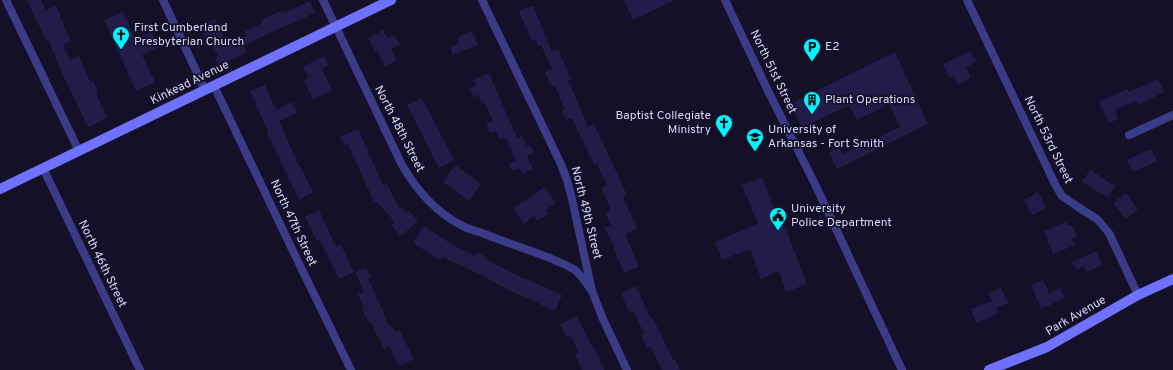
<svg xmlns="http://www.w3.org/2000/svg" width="1173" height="370" viewBox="0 0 1173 370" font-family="Overpass,sans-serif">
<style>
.building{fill:#221c49}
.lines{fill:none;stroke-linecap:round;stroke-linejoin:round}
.street{stroke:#3b3c87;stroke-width:8}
.secondary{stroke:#6e72ff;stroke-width:10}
.labels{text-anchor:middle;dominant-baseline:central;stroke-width:3.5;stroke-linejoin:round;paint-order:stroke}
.poi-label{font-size:12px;fill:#d9d7ff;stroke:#131028;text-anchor:start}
.street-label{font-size:12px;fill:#d9d7ff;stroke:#131028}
</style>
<rect width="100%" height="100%" fill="#131028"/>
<!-- building -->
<path class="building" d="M27,0H41L46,10L56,5L61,17H60L71,41L63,45L70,60L79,56L90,82L93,80L98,92L96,93L107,118L88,127L61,71L48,39L46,40L37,21V22Z
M624,0H675L633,20Z
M310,1L315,13L267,34L244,46L247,53L218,65L215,58L218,56L211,42L209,44L200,26L215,19L227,45L247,36L245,31L262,23L261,20L283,10L284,13Z
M533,6L552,51L558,49L571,79L568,80L588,127L594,124L627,195L623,197L637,228L625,234L639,267L624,273L613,247L614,246L605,228L611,225L605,213L611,210L601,188L607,185L597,164L594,165L572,118L566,120L562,110L565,109L555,86L552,87L545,72L552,69L541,45L538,46L535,39L532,41L519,11Z
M123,12L135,39L152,32L159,47L142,55L155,82L136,91L104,20Z
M383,30L387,38L394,35L400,45L391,49L397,60L385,67L377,50L375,51L368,38Z
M472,31L478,45L453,55L450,47L459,44L457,38Z
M970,51L976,62L966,67L971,78L958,85L954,76L950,78L943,64Z
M895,52L928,124L837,169L829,152L839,146L843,154L900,127L889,104L857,120L849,105L802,128L790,104Z
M324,56L329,65L322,69L332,90L313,100L304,80L309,78L303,67Z
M489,73L517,138L522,136L527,146L530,145L534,153L527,156L533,169L522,174L519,168L512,171L509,164L516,161L506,138L500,140L496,131L490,133L486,124L493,121L485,103L482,105L478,95L474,97L470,89L476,86L473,80Z
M1158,79L1164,92L1138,105L1136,101L1115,110L1118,119L1109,123L1099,102L1128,89L1129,92Z
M265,85L276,110L292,102L297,113L279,121L299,166H300L313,192L299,200L267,133L268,132L250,91Z
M422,98L454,160L439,168L407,105Z
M358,129L383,185L387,184L399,208L401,207L406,213L409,211L418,221L401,236L391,225L395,222L376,201L374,202L348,144L344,145L340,137Z
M1151,149L1157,161L1133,172L1127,160Z
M455,165L481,184L469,201L443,182Z
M1090,170L1115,186L1108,198L1082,182Z
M762,177L781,226L784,224L807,284L786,292L779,271L761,279L750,249L722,260L715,242L758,224L742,185Z
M544,187L556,203L546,210L549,213L537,221L534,216L524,224L513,209Z
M1038,192L1046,208L1032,215L1024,200Z
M1126,193L1138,210L1126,219L1113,203Z
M319,210L336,247L341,245L354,272L339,279L320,240L317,241L305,217Z
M1066,222L1068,226L1072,225L1077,237L1072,239L1075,245L1053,254L1044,231Z
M424,226L453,245L475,256L476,252L488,258L487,260L526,280L527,279L562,295L555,311L513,292L486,278V277L442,257L440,260L413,243Z
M1096,251L1102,265L1087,272L1084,266L1076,270L1072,262Z
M366,267L371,277L368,278L390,327L392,326L395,332L399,330L414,359L399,366L389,346L384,349L370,321L368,322L362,309L364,308L358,294L364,292L355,272Z
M1043,280L1049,293L1060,288L1065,298L1041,309L1031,285Z
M636,286L651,319L653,318L673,360L675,359L680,370H662L650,346L647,348L641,335L644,334L637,318L633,311L629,312L621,293Z
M1001,288L1008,303L996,308L998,314L976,323L971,309L992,301L988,293Z
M577,316L592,347L594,346L604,370H582L575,354L579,353L570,335L566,337L560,324Z"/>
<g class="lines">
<!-- street -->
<path class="street" d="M6,0L79,151
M163,0L205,90
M323,0L402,165C416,189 433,210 459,224C467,229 477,231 487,235C508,243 529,250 550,258C558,262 568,265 575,270C582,276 587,284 592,291
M482,0L560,162L567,180L572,199L592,291L603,319L627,370
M725,0L769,93L814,182L902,370
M967,0L1056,186L1062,196L1078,207L1097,219L1109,233L1138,295
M214,86L292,249L351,370
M1129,135L1173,115
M43,168L140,370"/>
<!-- secondary -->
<path class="secondary" d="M0,189L391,0
M989,370L1047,347L1138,295L1173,279"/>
</g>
<!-- icons -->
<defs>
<symbol id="church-pin" viewBox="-11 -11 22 30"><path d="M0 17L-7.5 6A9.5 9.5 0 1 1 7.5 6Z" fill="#03f3ff" stroke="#131028"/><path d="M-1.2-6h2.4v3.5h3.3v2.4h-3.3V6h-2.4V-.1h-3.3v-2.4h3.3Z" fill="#111"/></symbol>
<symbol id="parking-pin" viewBox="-11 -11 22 30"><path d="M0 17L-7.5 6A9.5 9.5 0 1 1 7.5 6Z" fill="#03f3ff" stroke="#131028"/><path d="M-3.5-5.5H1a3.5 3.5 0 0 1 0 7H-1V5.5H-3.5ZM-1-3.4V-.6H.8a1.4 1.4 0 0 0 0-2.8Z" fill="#111"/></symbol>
<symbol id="building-pin" viewBox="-11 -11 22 30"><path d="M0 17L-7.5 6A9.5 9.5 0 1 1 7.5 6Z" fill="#03f3ff" stroke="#131028"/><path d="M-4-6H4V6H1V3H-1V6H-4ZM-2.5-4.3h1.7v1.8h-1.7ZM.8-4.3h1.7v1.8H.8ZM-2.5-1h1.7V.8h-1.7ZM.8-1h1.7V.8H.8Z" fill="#111"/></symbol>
<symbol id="university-pin" viewBox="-11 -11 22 30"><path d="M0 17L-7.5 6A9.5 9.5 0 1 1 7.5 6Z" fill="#03f3ff" stroke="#131028"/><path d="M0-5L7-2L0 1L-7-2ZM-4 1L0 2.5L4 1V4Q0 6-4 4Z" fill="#111"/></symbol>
<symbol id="civic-pin" viewBox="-11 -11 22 30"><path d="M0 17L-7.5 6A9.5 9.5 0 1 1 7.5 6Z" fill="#03f3ff" stroke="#131028"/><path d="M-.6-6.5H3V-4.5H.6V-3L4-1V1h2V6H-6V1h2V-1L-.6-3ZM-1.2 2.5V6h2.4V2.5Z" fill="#111"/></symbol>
</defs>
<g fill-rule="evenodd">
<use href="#church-pin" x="111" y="25" width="20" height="27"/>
<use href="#parking-pin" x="802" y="37" width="20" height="27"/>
<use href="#building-pin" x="802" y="90" width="20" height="27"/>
<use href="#church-pin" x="714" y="113" width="20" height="27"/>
<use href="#university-pin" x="745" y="127" width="20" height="27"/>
<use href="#civic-pin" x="768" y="206" width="20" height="27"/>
</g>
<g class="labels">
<!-- poi labels -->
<g class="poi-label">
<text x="134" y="28">First Cumberland<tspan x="134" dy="14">Presbyterian Church</tspan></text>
<text x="825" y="47">E2</text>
<text x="825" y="100">Plant Operations</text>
<text x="711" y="116" text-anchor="end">Baptist Collegiate<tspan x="711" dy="14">Ministry</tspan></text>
<text x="768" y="130">University of<tspan x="768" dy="14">Arkansas - Fort Smith</tspan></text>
<text x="791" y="209">University<tspan x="791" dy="14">Police Department</tspan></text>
</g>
<!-- street labels -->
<g class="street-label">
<text transform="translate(773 72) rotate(64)">North 51st Street</text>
<text transform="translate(190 83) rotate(-26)">Kinkead Avenue</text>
<text transform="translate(399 129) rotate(63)">North 48th Street</text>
<text transform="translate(1048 140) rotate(64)">North 53rd Street</text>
<text transform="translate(586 213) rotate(76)">North 49th Street</text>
<text transform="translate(293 223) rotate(65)">North 47th Street</text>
<text transform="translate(102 264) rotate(64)">North 46th Street</text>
<text transform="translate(1076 316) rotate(-30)">Park Avenue</text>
</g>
</g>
</svg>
